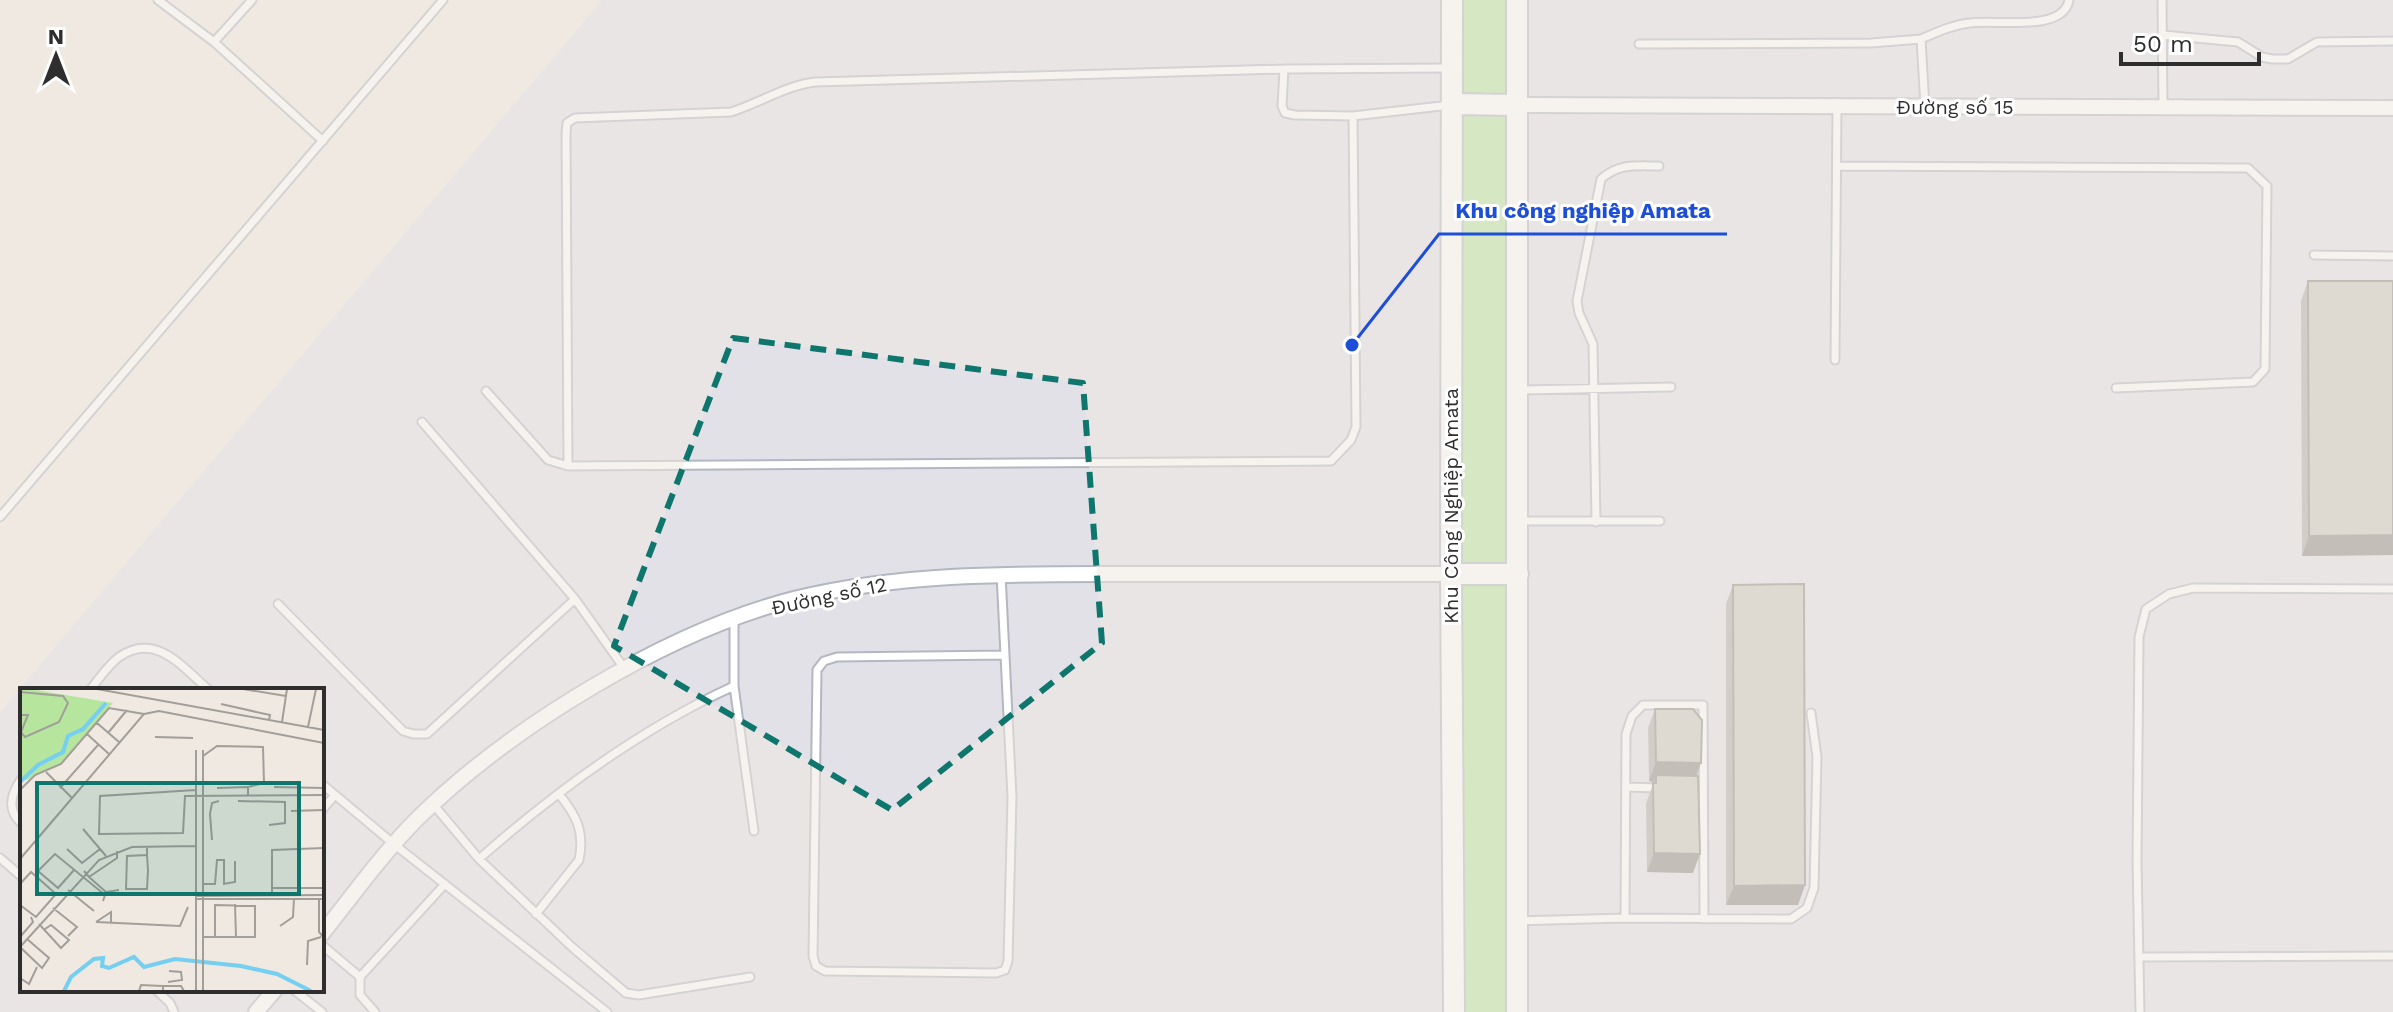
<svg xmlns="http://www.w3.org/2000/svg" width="2393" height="1012" viewBox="0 0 2393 1012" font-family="'Work Sans',sans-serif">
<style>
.industrial{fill:#e3e1e8;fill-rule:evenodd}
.green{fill:#b6e59e}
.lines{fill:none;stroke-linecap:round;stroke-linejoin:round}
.lane-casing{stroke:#b4b7c1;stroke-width:11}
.street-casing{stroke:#b4b7c1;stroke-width:18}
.secondary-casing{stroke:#b4b7c1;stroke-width:24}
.lane{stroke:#fff;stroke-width:7}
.street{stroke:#fff;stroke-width:14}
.secondary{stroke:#fff;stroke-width:20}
.wall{fill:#afaba4}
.shaded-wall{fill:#8e8b86}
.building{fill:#cbc7bf;stroke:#8e8b86;stroke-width:2}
.marked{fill:none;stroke:#0f766e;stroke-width:6;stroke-dasharray:16 10;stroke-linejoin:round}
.labels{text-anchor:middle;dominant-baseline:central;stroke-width:6;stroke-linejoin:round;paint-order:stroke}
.street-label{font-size:20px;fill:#2e2e2e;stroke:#fff}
.inset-river{fill:none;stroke:#75cff0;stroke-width:4}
.inset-road{fill:none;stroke:#a29e99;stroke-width:2}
.view{fill:#0f766e;fill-opacity:0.15;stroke:#0f766e;stroke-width:4}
.inset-edge{fill:none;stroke:#2e2e2e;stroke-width:4}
.leader{fill:none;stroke:#1d4ed8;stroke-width:3}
.callout-dot{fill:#1d4ed8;stroke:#fff;stroke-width:3}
.callout-label{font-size:22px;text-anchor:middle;font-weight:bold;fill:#1d4ed8;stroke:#fff;stroke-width:6;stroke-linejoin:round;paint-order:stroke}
</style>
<rect width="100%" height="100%" fill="#efe9e1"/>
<!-- industrial -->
<path class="industrial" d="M602,0H2393V1012H0V712ZM22,690H322V990H22Z"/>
<!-- green -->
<path class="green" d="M1463,0H1507L1506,99L1462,98Z
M1462,110L1506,111L1507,568H1461Z
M1461,579L1507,580L1506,1012H1464Z"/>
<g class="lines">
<defs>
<path id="lane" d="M158,0L214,42L323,141
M2162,0L2163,107
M2163,35L2238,42L2262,57L2272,59H2288L2317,42L2393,41
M214,42L252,0
M1639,44L1871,43L1921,39
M1449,68L1284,69L815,82C784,86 760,103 731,112L575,118L567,123L566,133L568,466L1331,461L1351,440L1356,427L1353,116L1450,105
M1284,69L1282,106L1285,113L1295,115L1353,116
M1925,107L1921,39C1937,32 1952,25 1970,23C1996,19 2063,33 2069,0
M1837,166L2248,168L2267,186L2265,369L2253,382L2116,388
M2314,255L2393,256
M1835,360L1837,106
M1521,390L1671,387
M486,391L548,460L568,466
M422,422L575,599L624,668
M0,517L443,0
M1520,521H1660
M1596,522L1593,344L1579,313L1577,301L1601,179C1619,163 1636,166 1659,166
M1001,574L1012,797L1008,961L1005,970L996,973L825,971L816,966L813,956L817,670L824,661L837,657L1005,655
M278,604L403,731L413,734H427L575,599
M734,686L754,831
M90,690C99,679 108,665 119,657C156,631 183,668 209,690
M22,778C11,793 6,810 22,824
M322,784L395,845L607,1012
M1626,787L1659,788
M433,804L479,859C556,791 640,729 734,686V618
M322,810L335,795
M0,858L22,877
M479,859L572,947L626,993L639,995L750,977
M536,914L579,860C585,831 576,815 559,794
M1625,918L1791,919L1807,908L1814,888L1817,757L1811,713
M1519,921L1625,918L1626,734L1632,716L1643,705H1703L1704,919
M322,945L360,977
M2139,957L2393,956
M156,990L170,1003L174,1012
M294,990L322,1012
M375,1012L360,995V977L445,884
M2140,1012L2137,862L2139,637L2146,609L2169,594L2193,588L2393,589"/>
<path id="street" d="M1517,105L2393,108
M322,934C353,895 383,853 418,818C512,726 666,632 794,599C904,572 1019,574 1131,574C1237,574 1344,574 1451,574
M256,1012L275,990"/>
<path id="secondary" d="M1452,0L1451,574L1454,1012
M1452,104L1517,105
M1451,574H1518
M1517,1012V0"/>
</defs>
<!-- lane casing -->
<use href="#lane" class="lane-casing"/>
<!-- street casing -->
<use href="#street" class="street-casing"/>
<!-- secondary casing -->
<use href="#secondary" class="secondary-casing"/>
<!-- lane -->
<use href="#lane" class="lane"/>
<!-- street -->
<use href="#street" class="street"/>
<!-- secondary -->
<use href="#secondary" class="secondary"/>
</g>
<!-- wall -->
<path class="wall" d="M2308,281H2393V555L2302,556L2301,301Z
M1733,585L1805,885L1798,905H1726V604Z
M1655,709L1696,776L1693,873L1647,872L1646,803L1654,782L1649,781L1648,728Z"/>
<!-- shaded-wall -->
<path class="shaded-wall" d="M2393,535V555L2302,556L2309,536Z
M1656,762L1701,763L1694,783L1656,775L1654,782L1649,781Z
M1654,853L1700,854L1693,873L1647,872Z
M1805,885L1798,905H1726L1734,886Z"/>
<!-- building -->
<path class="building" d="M2308,281H2393V535L2309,536Z
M1804,584L1805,885L1734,886L1733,585Z
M1655,709H1693L1702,720L1701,763L1656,762Z
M1656,775L1698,776L1700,854L1654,853L1653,783H1656Z"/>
<!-- marked area -->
<path d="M0 0H2393V1012H0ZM733,338L1083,383L1102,643L892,810L614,646Z" fill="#efe9e1" fill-opacity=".55" fill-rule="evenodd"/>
<path class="marked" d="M733,338L1083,383L1102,643L892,810L614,646Z"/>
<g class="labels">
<!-- street labels -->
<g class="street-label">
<text x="1955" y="107">Đường số 15</text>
<text transform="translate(1451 506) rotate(-90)">Khu Công Nghiệp Amata</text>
<text transform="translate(829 596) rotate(-12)">Đường số 12</text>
</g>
</g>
<!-- overview -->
<g transform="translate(20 688)">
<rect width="304" height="304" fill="#efe9e1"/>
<path d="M0,1H10L93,15L41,75L7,92L0,90Z" fill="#b6e59e"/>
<path class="inset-river" d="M0,94L18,77L43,64L48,48L63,41L86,15M44,303L51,289L74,271L83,270L82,278L89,280L114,269L124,279L155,271L221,278L257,286L291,303"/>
<path class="inset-road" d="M77,1L304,42M223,1L266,8M0,4L43,8L48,15L39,34L5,49L1,44L8,27H0M201,16L250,27L249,32M124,26L139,23L304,55M262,34L267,1M77,35L99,54M288,39L296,1M88,45L107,22M67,46L89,66M135,49L173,50M183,68L197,58L243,59L244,95L228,99V107M26,84L52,110M254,99L304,100M40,100L78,57M197,100L228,99M0,102L15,87L41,76L89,20L124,26L0,171M176,102L80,108L79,146L163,145L165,108L304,107M218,113L265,114V135L249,137M271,123L304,122M63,141L86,168M192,152L190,126L192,115L199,113M127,158V167L128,182L127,201H106L107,168L127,167M47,161L62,175L80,161M54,182L38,200L18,183L35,166L85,207L83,213M64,183L69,189L97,170V163M69,189L86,204L99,202M0,196L11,184L36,206L16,229L0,217M183,196H195L197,172H204V196M203,196L215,194V173M251,200H304M48,202L74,223M176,208L304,207M252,208V162L304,160M176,211H304M299,212V244L304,250M215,216L216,249M33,220L57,239L48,248M76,234L160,238L168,219M76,234L91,224V235M19,236L41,260L49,252L31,237L25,241M260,238L273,229L274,210M0,249L13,234L11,229M184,249H235V218L195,217V249M0,259L79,172L112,159L176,158M0,259L22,280L29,270L7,251M287,277L288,253L301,249M0,290L9,296L17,279M148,294L162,292L161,284L149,283M67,303H112M119,303L121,297L143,298M143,303V298H161L164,303M176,303V62M183,303V62"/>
<path class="view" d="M17,95H279V206H17Z"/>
<rect width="304" height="304" class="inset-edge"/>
</g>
<!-- callouts -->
<path class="leader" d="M1352 345L1439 234H1727"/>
<circle class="callout-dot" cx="1352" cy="345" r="8"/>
<g class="callout-label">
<text x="1583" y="218">Khu công nghiệp Amata</text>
</g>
<!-- north arrow -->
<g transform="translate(56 56)" stroke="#ffffff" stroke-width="6" paint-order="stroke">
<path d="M0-6L14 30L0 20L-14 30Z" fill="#2e2e2e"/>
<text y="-12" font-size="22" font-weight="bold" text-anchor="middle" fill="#2e2e2e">N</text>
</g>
<!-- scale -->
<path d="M2121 52v12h138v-12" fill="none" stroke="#2e2e2e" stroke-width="4"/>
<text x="2133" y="52" font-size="24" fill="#2e2e2e" stroke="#ffffff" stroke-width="6" paint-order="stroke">50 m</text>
</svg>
